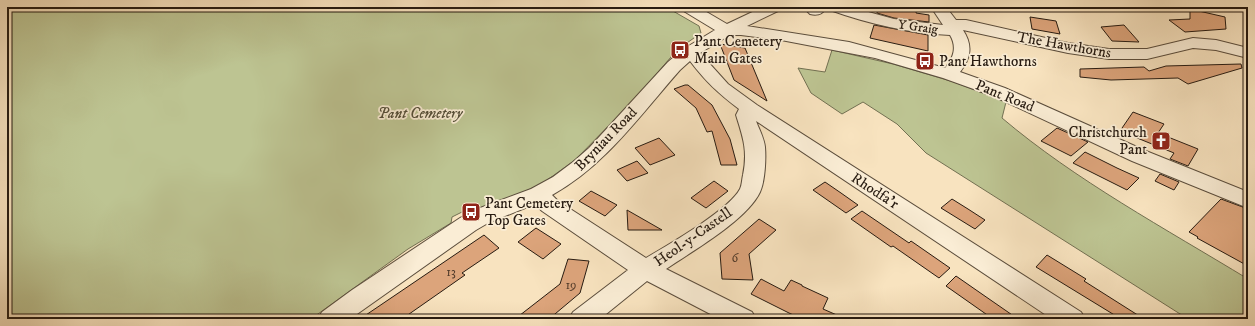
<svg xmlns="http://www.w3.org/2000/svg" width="1255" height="326" viewBox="0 0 1255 326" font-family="'IM FELL DW Pica',serif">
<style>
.green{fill:#bdc492;stroke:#727052}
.building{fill:#dca47b;stroke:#271b11}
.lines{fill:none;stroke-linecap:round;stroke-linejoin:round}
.minor-casing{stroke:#5b4d3c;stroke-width:2}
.minor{fill:#faedd5;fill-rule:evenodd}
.labels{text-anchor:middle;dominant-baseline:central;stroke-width:3.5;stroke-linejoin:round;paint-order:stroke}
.far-street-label{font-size:13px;fill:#271b11;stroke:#faedd5}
.number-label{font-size:13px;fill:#543d2c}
.poi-label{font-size:15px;fill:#271b11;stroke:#faedd5;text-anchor:start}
.street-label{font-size:15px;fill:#271b11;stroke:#faedd5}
.park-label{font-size:15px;font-style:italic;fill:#544e38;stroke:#faedd5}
</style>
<rect width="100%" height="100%" fill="#f8e3bf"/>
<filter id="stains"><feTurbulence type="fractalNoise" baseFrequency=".005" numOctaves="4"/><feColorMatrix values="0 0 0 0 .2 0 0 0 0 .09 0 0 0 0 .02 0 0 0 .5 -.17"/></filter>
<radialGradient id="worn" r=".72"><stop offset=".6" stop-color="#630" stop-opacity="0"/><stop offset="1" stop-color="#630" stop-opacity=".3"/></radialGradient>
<!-- green -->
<path class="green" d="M7,7H666L699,26L701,33L677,50L635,99L575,160L543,183L509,199L473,211H464L452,217L451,223L408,249L311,319H7Z
M832,50L893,64L954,82L1006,102L1002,118C1075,180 1166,229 1248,279V319H1188L926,153L897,124L863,102L842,114L811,93L798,68L825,72Z"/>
<!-- building -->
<path class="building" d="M878,7H917L916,13L929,15V22L894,18L877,13Z
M1190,9L1225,17L1226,29L1185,32L1169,20L1190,19Z
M1030,17L1056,21L1060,34L1032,29Z
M874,25L928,35V51L870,38Z
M1124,25L1139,42L1112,41L1101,27Z
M720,44L745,48L767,101L734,80Z
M1241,64L1242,68L1188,84L1178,78L1111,80L1080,77V69L1144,67L1149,71L1166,66Z
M685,85H688L712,105L730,139L737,165H721L712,131L707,132L696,108L674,89Z
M1133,112L1164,124L1158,133L1198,149L1188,166L1170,159L1174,153L1120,131Z
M1057,128L1088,142L1071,156L1041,141Z
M659,138L675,155L650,165L635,148Z
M1085,152L1117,168L1139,178L1127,190L1073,163Z
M637,161L648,173L627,181L617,170Z
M1160,174L1179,182L1174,190L1155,181Z
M714,181L728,191L706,208L691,198Z
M825,182L841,193L858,205L846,213L813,190Z
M591,191L617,205L605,216L579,201Z
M952,199L968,209L985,220L975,229L941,208Z
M1221,199L1248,209V266L1197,238L1198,237L1189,232Z
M627,210L662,230H628Z
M862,211L909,243L911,241L950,268L939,278L893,246L891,247L851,219Z
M759,219L776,230L749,254L753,280L722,279L720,253Z
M536,228L561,244L543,259L518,242Z
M484,235L499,248L462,273L465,275L402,319H360Z
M1047,255L1086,279L1084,281L1144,319H1121L1036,267Z
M568,259L589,261L580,293L549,319H515L560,284Z
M956,276L979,292L1018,319H993L946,286Z
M761,279L784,291L791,280L802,285V286L828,298L823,309L846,319H802L789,313L751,294Z"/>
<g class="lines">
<defs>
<path id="minor" d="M680,7H698L727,24L763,7H782L780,10L747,26L849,42L945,68C954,57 957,47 950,35C909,33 869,24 830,10L828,7H850L894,19L943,25L931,7H946L956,20H966L1068,43L1109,49H1147L1193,38L1216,40L1248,48V58L1216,50L1193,48L1147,59H1109L1068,53L963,30C973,45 971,58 960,72L1005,88L1146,151L1248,192V208L1132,161L993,96L943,78L875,58L781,40L741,35H730L700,53L728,84L757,105L1081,312L1085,319H1052L756,121C759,129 764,138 765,147C766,159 765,181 760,192C747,220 691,252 666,269L752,312L756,319H720L647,281L600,319H569L573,312L628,270L542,211L535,204L488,223L476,230L350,319H318L322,312L352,290L460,218L472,211L531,189L553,177L573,162L589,148L668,62L682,50L715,30L682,10ZM690,61C706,82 718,93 739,109L736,115C743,137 748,151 743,175C742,179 742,185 740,189C729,210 668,245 646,258L558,201L552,195C605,166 641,114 680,70Z
M811,7H827C823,14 818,16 810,14L807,11Z"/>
</defs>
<!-- minor casing -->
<use href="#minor" class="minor-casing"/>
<!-- minor -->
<use href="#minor" class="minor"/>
</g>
<!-- icons -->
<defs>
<symbol id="bus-square" viewBox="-11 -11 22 22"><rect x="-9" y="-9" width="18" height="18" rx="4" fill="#8f2418" stroke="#faedd5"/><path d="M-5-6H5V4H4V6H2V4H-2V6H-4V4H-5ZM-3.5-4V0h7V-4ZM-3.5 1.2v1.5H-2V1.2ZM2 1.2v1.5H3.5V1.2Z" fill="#fff"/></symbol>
<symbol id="church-square" viewBox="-11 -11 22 22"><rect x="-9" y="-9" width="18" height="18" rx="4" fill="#8f2418" stroke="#faedd5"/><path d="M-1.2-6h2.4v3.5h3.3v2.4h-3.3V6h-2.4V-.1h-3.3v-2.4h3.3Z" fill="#fff"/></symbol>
</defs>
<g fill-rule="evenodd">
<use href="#bus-square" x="669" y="39" width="22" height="22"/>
<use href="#bus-square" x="914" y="50" width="22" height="22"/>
<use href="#church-square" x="1150" y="130" width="22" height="22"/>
<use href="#bus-square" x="460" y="201" width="22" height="22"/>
</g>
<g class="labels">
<!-- far-street labels -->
<g class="far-street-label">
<text transform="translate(918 27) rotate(8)">Y Graig</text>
</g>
<!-- number labels -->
<g class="number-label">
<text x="735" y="258">6</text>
<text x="451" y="272">13</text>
<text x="571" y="285">19</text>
</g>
<!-- poi labels -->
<g class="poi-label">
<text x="694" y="41">Pant Cemetery<tspan x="694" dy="17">Main Gates</tspan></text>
<text x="939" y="61">Pant Hawthorns</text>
<text x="1147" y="132" text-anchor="end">Christchurch<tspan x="1147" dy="17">Pant</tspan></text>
<text x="485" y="203">Pant Cemetery<tspan x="485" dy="17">Top Gates</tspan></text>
</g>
<!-- street labels -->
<g class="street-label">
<text transform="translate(1064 45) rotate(10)">The Hawthorns</text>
<text transform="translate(1005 96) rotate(22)">Pant Road</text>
<text transform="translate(606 139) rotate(-46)">Bryniau Road</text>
<text transform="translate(875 191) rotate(33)">Rhodfa'r</text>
<text transform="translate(693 237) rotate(-35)">Heol-y-Castell</text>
</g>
<!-- park labels -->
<g class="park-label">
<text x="420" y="113">Pant Cemetery</text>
</g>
</g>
<!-- margin -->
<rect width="1255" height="326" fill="none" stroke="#f8e3bf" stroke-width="24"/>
<rect x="8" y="8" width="1239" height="310" fill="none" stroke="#271b11" stroke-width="2"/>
<rect x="12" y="12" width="1231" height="302" fill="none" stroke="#271b11"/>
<rect width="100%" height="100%" filter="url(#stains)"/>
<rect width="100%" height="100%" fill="url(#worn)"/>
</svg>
